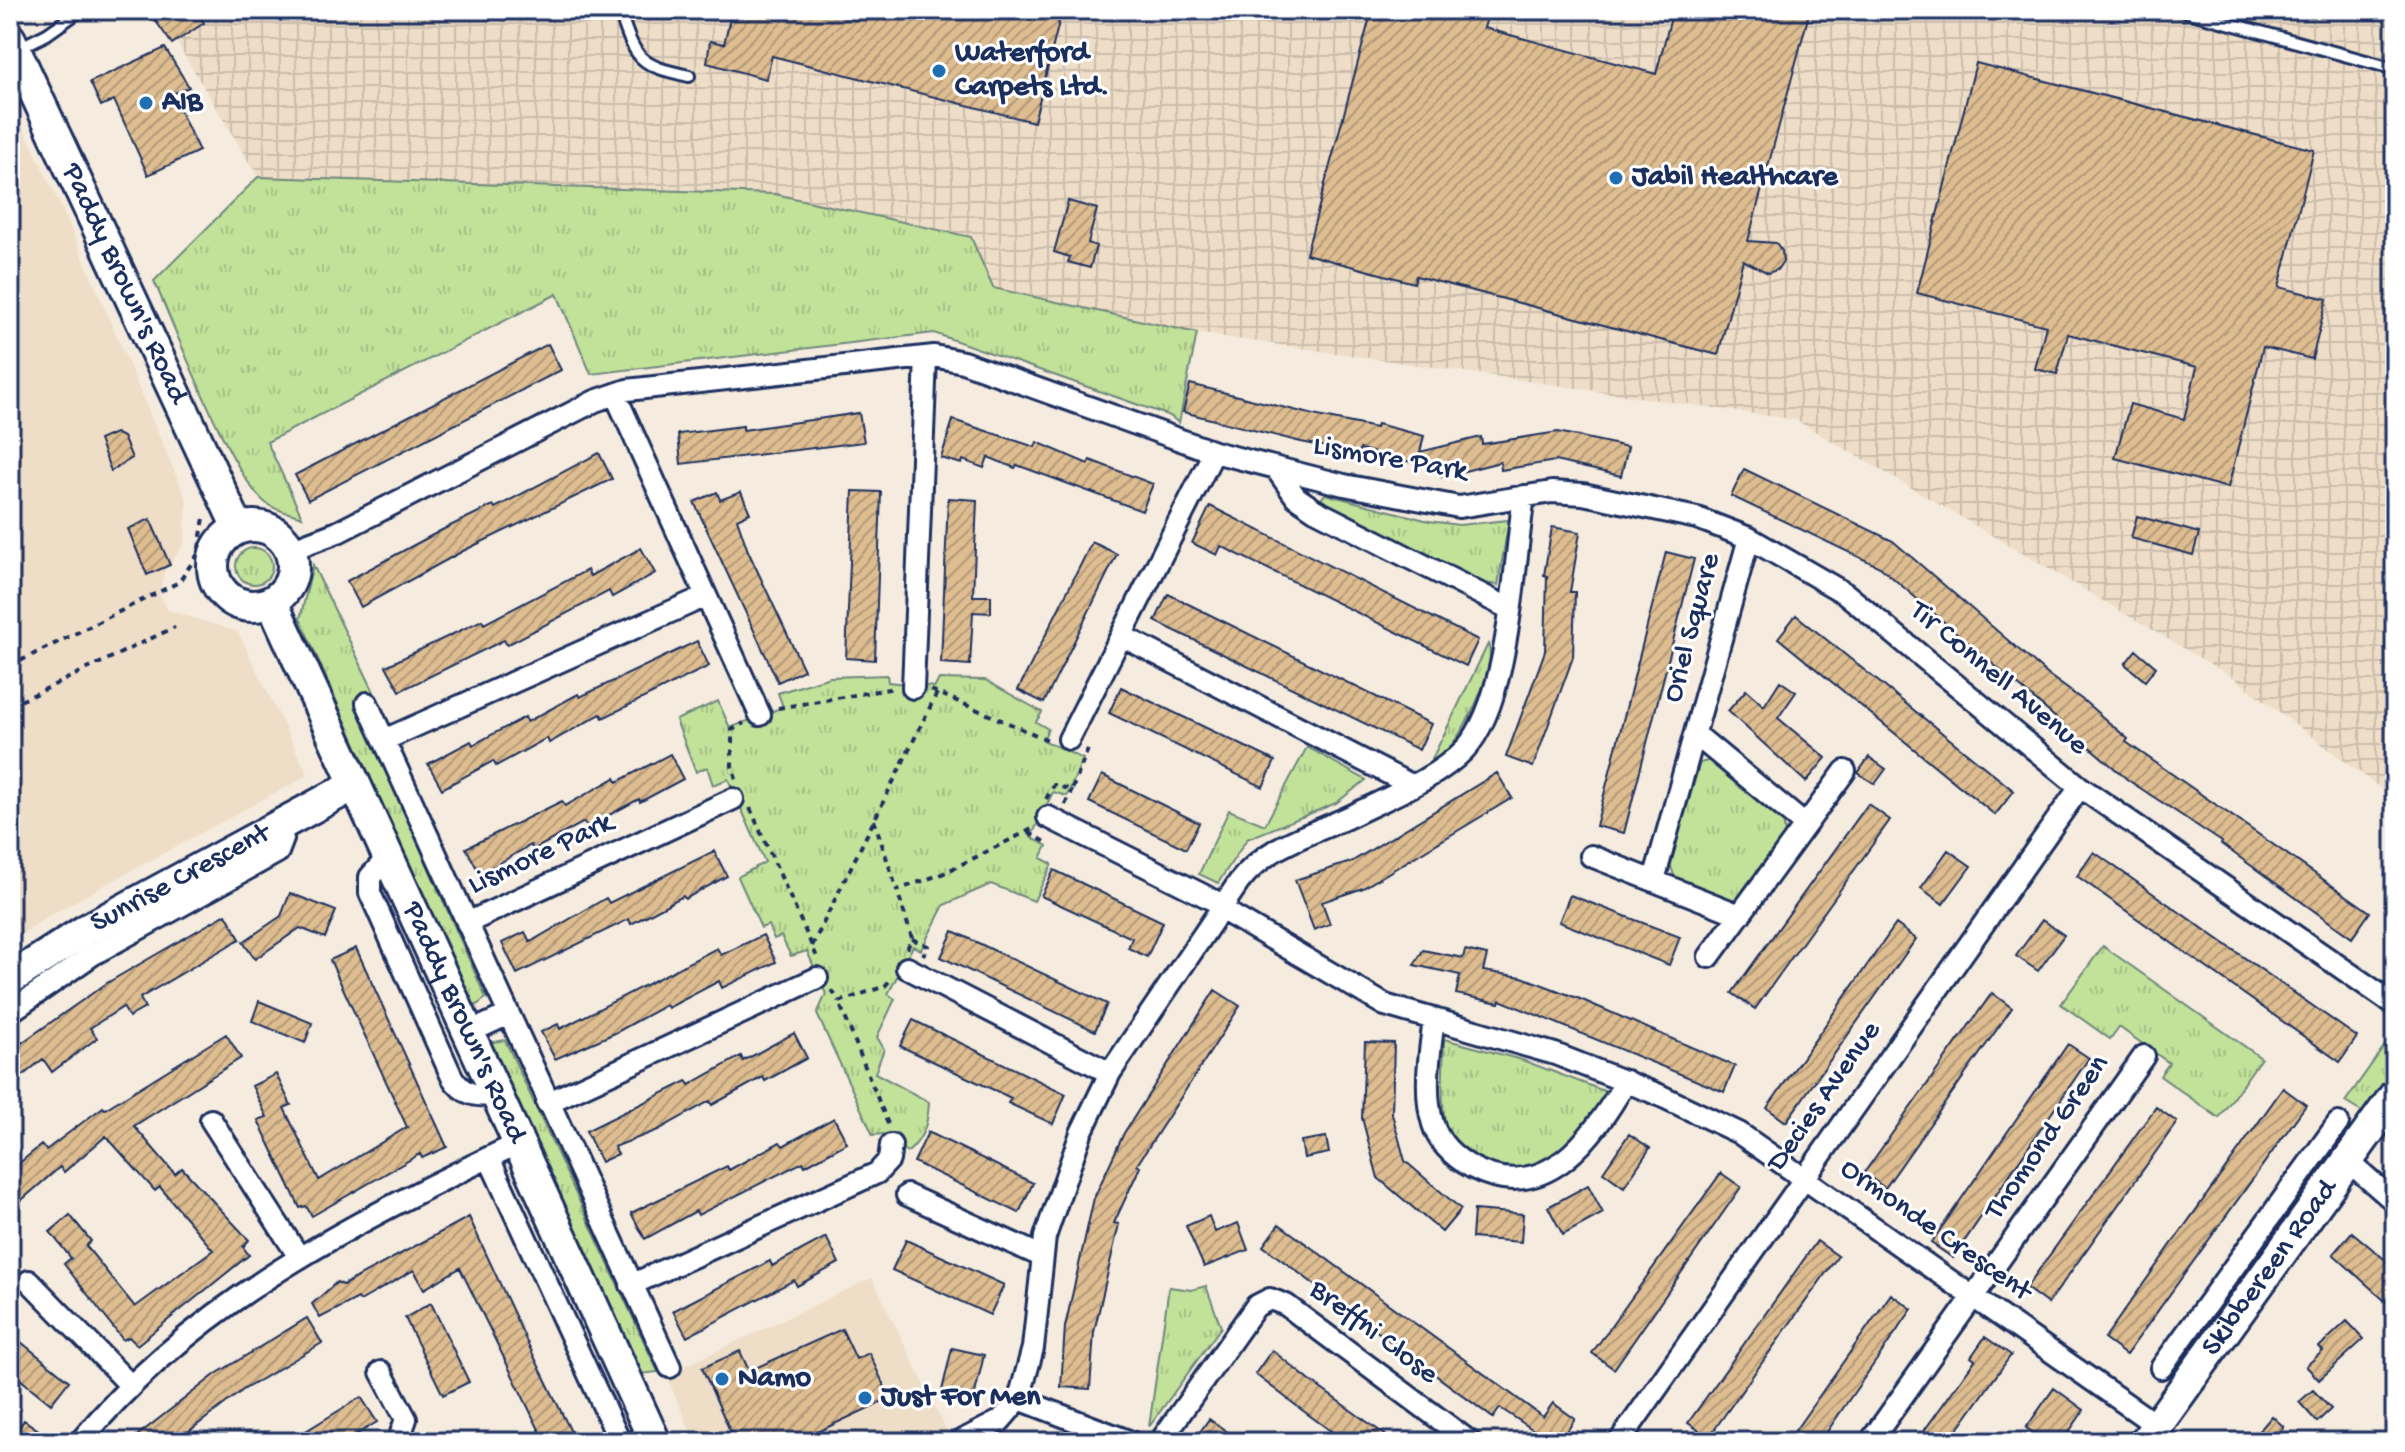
<svg xmlns="http://www.w3.org/2000/svg" width="2405" height="1452" viewBox="0 0 2405 1452" font-family="'Gochi Hand',sans-serif">
<style>
.built{fill:#eeddc7}
.industrial{fill:url(#industrial-grid)}
.grass{fill:url(#grass-tufts);stroke:#6e887c;stroke-width:2}
.building{fill:url(#building-hatch);stroke:#1b2f5e;stroke-width:2}
.lines{fill:none;stroke-linecap:round;stroke-linejoin:round}
.lane-casing{stroke:#1b2f5e;stroke-width:16}
.street-casing{stroke:#1b2f5e;stroke-width:26}
.secondary-casing{stroke:#1b2f5e;stroke-width:36}
.path{stroke:#1b2f5e;stroke-width:4;stroke-dasharray:6 6;stroke-linecap:butt}
.lane{stroke:#fff;stroke-width:10}
.street{stroke:#fff;stroke-width:20}
.secondary{stroke:#fff;stroke-width:30}
.poi-dot{fill:#1f6fb2;stroke:#fff;stroke-width:3}
.labels{text-anchor:middle;dominant-baseline:central;stroke-width:6;stroke-linejoin:round;paint-order:stroke}
.poi-label{font-size:30px;font-weight:bold;fill:#1b2f5e;stroke:#fff;text-anchor:start}
.street-label{font-size:30px;fill:#1b2f5e;stroke:#fff}
</style>
<defs>
<pattern id="industrial-grid" width="8" height="8" patternUnits="userSpaceOnUse" patternTransform="scale(2)"><rect width="8" height="8" fill="#eeddc7"/><path d="M0 4h8M4 0v8" fill="none" stroke="#ccbead"/></pattern>
<pattern id="grass-tufts" width="24" height="20" patternUnits="userSpaceOnUse" patternTransform="scale(2)"><rect width="24" height="20" fill="#c2e199"/><path d="M3 7l-1-3M5 7V3M7 7l1-3M15 17l-1-3M17 17v-4M19 17l1-3" fill="none" stroke="#a6c186"/></pattern>
<pattern id="building-hatch" width="6" height="6" patternUnits="userSpaceOnUse" patternTransform="scale(2)"><rect width="6" height="6" fill="#debd90"/><path d="M-1 1l2-2M0 6l6-6M5 7l2-2" fill="none" stroke="#b39a79"/></pattern>
</defs>
<rect width="100%" height="100%" fill="#f5ebde"/>
<filter id="ink" filterUnits="userSpaceOnUse"><feTurbulence type="fractalNoise" baseFrequency=".0125" numOctaves="2"/><feDisplacementMap in="SourceGraphic" scale="16" xChannelSelector="R" yChannelSelector="G"/><feConvolveMatrix kernelMatrix="1 2 1 2 8 2 1 2 1" color-interpolation-filters="sRGB"/></filter>
<g filter="url(#ink)">
<!-- built -->
<path class="built" d="M10,100L64,213L187,501L184,544L164,572L159,594L168,610L238,632L308,775L46,917L10,943Z
M872,1278L952,1442H695L666,1375Z"/>
<!-- industrial -->
<path class="industrial" d="M157,10H2395V799L2234,678L1796,420L1197,333L993,288L775,194L258,177Z"/>
<!-- grass -->
<path class="grass" d="M258,177L775,194L971,237L993,288L1197,333L1179,423L1170,416L934,333L591,374L557,294L267,442L302,517C291,513 276,511 267,504C232,479 175,327 154,281Z
M1325,494L1429,521L1459,525L1509,520L1498,585L1478,582L1320,501Z
M236 566a18 18 0 1 1 36 0a18 18 0 1 1-36 0Z
M313,565L374,692L355,700L486,998L473,1008L300,619Z
M1488,644C1499,666 1457,756 1430,763Z
M887,675L888,682L935,687L939,679L985,680L1042,712L1036,722L1048,729L1043,740L1083,759L1067,796L1053,792L1031,837L1047,846L1041,858L1052,864L1034,901L991,884L944,905L921,950L913,946L888,994L895,999L877,1037L884,1049L875,1073L929,1102C928,1123 924,1138 908,1152L897,1148V1133L873,1135L817,1014L826,994L807,951L791,956L781,936L774,939L768,925L761,928L738,877L765,862L728,779L713,785L707,767L696,772L676,720L718,701L730,728L783,707L778,693L830,677Z
M1307,747L1366,780L1336,803L1247,839L1218,883L1199,874L1229,810L1265,825Z
M1714,759L1783,817L1785,836L1740,899H1726L1675,878L1670,864L1700,763Z
M2103,946L2261,1058L2219,1118L2160,1076L2169,1063L2119,1027L2110,1039L2061,1004Z
M2395,1031V1077L2368,1116L2345,1102Z
M1444,1039L1522,1060L1607,1092C1582,1140 1536,1194 1479,1161C1468,1154 1454,1143 1448,1131C1439,1111 1444,1062 1444,1039Z
M505,1040L658,1372L641,1374L488,1043Z
M1206,1286L1221,1327L1149,1427L1169,1287L1191,1290Z"/>
<!-- building -->
<path class="building" d="M148,10H195L204,23L172,44Z
M732,10H1062L1034,122L772,56L766,79L707,63L710,41L724,44Z
M1372,10H1489L1484,28L1656,74L1673,10H1810L1748,241L1776,243L1782,251L1783,261L1777,270L1768,273L1743,260L1718,355L1416,276L1414,283L1306,254Z
M165,48L189,87L172,94L199,151L148,175L114,100L101,106L90,82Z
M1976,63L2314,150L2279,287L2327,299L2312,359L2263,347L2228,488L2115,458L2130,404L2184,419L2197,367L2068,334L2057,374L2035,369L2046,326L1917,293Z
M1068,201L1097,209L1088,243L1096,246L1090,268L1068,262L1070,257L1054,252Z
M548,344L561,370L308,500L295,475Z
M1190,384L1318,416L1376,428L1377,424L1424,436L1420,452L1481,437L1482,444L1558,432L1628,447L1621,476L1555,461L1501,470L1500,462L1441,477L1439,469L1360,449L1358,453L1301,442L1183,412Z
M859,413L864,442L681,464L678,434L743,426V430Z
M953,420L1035,447L1037,442L1088,464L1090,460L1153,484L1142,511L1017,465L1015,468L988,457L984,468L963,460L962,464L941,458Z
M115,433L123,437L132,458L111,471L99,440Z
M599,453L612,479L463,551L361,607L347,581L442,530L493,505L495,508Z
M1744,469L1893,541L2047,674L2084,701L2128,739L2126,742L2370,912L2352,938L2221,844L2222,842L2128,780L1880,567L1731,496Z
M853,491L881,492L875,660L846,658Z
M717,492L720,500L741,492L750,513L737,519L748,551L804,670L778,682L694,502Z
M948,498L977,500L973,596H991V613L973,612L970,665L941,663Z
M1210,506L1478,640L1466,666L1221,546L1217,555L1192,543Z
M2137,516L2199,533L2193,555L2131,538Z
M150,519L170,565L147,575L128,529Z
M1552,527L1580,532L1570,592H1575L1573,657L1533,767L1506,757L1545,651L1547,576L1544,575Z
M1092,542L1117,554L1044,703L1018,690Z
M641,548L655,573L612,597L609,591L507,645L504,640L400,691L386,666L482,620L484,624L587,570L590,576Z
M1666,552L1694,559L1624,833L1596,826Z
M1168,594L1431,724L1419,750L1155,621Z
M1796,615L2014,791L1995,815L1778,638Z
M697,641L709,666L603,718L601,714L549,743L547,738L496,766L493,761L442,789L428,764L471,741L473,745L525,717L527,722L578,694L580,697Z
M2136,650L2156,667L2145,681L2125,664Z
M1780,681L1796,692L1778,718L1826,758L1806,782L1728,711L1746,690L1764,706Z
M1121,687L1275,761L1263,787L1109,713Z
M670,754L683,779L640,802L639,799L587,827L584,822L533,850L531,845L480,874L466,848L562,801L565,806L615,778L617,782Z
M1869,757L1886,769L1875,784L1858,773Z
M1497,773L1512,798L1363,888L1322,902L1330,924L1314,930L1295,880L1351,862Z
M1102,775L1199,823L1186,849L1089,802Z
M1868,804L1890,820L1755,1009L1732,993Z
M1948,850L1971,866L1943,904L1921,888Z
M714,851L727,876L685,899L683,896L631,924L629,919L517,974L502,943L525,932L530,942L606,898L609,903Z
M2094,852L2357,1037L2340,1062L2077,876Z
M1054,870L1163,922L1147,957L1128,948L1132,938L1041,896Z
M290,893L336,911L325,938L300,928L255,959L243,942L281,916Z
M1570,895L1680,937L1669,965L1559,922Z
M226,914L240,939L140,998L145,1008L129,1017L123,1007L90,1028L97,1038L52,1072L43,1059L10,1086V1051L107,983Z
M2042,920L2064,935L2038,971L2016,956Z
M1896,924L1916,939L1786,1122L1767,1108Z
M953,931L1107,1004L1095,1031L941,957Z
M763,935L776,962L722,988L719,981L668,1008L666,1005L615,1033L555,1059L541,1032L558,1024L560,1029L717,948L721,955Z
M356,948L447,1147L422,1158L420,1154L312,1216L306,1206L300,1208L258,1120L267,1117L252,1086L276,1074L291,1105L284,1108L319,1180L407,1127L330,960Z
M1423,950L1463,958L1465,950L1487,955L1483,971L1522,977L1580,999L1735,1066L1724,1092L1500,1000L1499,1003L1456,994L1460,975L1414,965Z
M1215,990L1240,1006L1137,1165L1140,1167L1114,1223L1119,1224L1094,1332L1090,1389L1061,1387L1065,1327L1094,1198L1124,1133Z
M1992,993L2012,1008L1885,1188L1864,1173Z
M259,1001L312,1023L305,1043L252,1021Z
M913,1020L1066,1094L1053,1124L1008,1103L1011,1098L900,1046Z
M794,1033L807,1058L765,1081L763,1077L712,1105L710,1101L658,1130L614,1147L618,1154L601,1162L586,1131L687,1081L689,1085L741,1056L743,1061Z
M226,1034L241,1058L134,1126L175,1174L182,1168L249,1240L243,1247L249,1255L137,1345L129,1337L123,1340L64,1264L71,1258L50,1232L70,1215L91,1241L86,1246L135,1307L213,1250L160,1187L155,1191L106,1136L64,1172L60,1167L10,1210V1171L41,1145L46,1150L103,1107L105,1109Z
M1365,1042L1394,1043L1392,1114L1405,1161L1461,1209L1442,1232L1378,1178L1362,1118Z
M2068,1044L2089,1058L1953,1258L1931,1243Z
M2283,1088L2306,1105L2126,1355L2104,1339Z
M2156,1107L2177,1122L2048,1304L2026,1288Z
M834,1118L847,1143L805,1166L803,1162L698,1215L696,1211L645,1239L631,1213L727,1166L729,1170L780,1142L783,1146Z
M928,1132L1033,1183L1019,1213L914,1162Z
M1629,1134L1650,1148L1624,1187L1603,1172Z
M1326,1137L1329,1153L1304,1158L1301,1141Z
M1721,1173L1741,1187L1614,1369L1592,1353Z
M1588,1185L1603,1213L1563,1235L1548,1207Z
M1474,1210L1523,1214L1521,1242L1472,1238Z
M1209,1216L1215,1232L1238,1223L1248,1250L1204,1267L1186,1226Z
M469,1217L527,1342L576,1442H545L460,1268L424,1289L414,1270L360,1301L358,1298L320,1318L312,1304L337,1282L343,1285Z
M1279,1224L1543,1417L1553,1403L1575,1419L1560,1442H1527L1535,1431L1500,1408L1493,1418L1263,1246Z
M2352,1232L2395,1268V1310L2333,1254Z
M826,1237L839,1263L797,1286L794,1280L687,1337L673,1311L770,1261L772,1266Z
M906,1240L1004,1285L990,1315L892,1270Z
M1817,1241L1838,1256L1709,1437L1688,1423Z
M1891,1294L1912,1309L1846,1404L1820,1442H1787Z
M431,1303L469,1382L443,1395L405,1318Z
M307,1318L322,1343L243,1390L175,1442H129L216,1374Z
M2347,1321L2364,1339L2319,1380L2306,1366L2323,1351L2319,1347Z
M842,1329L856,1359L869,1353L890,1398L796,1442H735L702,1368L740,1351L749,1371Z
M10,1333L69,1381L51,1404L10,1371Z
M1985,1337L2011,1355L1949,1442H1916L1975,1360L1971,1357Z
M952,1348L984,1355L973,1402L941,1395Z
M1272,1350L1309,1380L1395,1442H1346L1302,1410L1255,1374Z
M2054,1388L2084,1410L2062,1442H2032L2037,1435L2026,1428Z
M2313,1390L2331,1409L2317,1422L2299,1402Z
M361,1397L377,1422L344,1442H288Z
M2272,1416L2284,1427L2271,1442H2250Z
M1209,1419L1242,1442H1193Z
M24,1420L56,1442H10Z"/>
<g class="lines">
<defs>
<path id="lane" d="M619,10C636,60 638,65 689,76
M2181,10L2395,69
M17,49L47,34L81,10"/>
<path id="street" d="M615,394L760,715
M1277,470L1296,497L1315,510L1510,609
M290,550L338,532L595,401L627,390L934,356L963,362L1214,452L1344,485L1459,507L1552,492L1583,494L1697,518L1749,538L1846,594L2080,787L2395,1005
M1122,636L1411,785
M913,688L926,357
M367,703L670,1367
M1695,734L1805,825
M1069,739L1214,452
M384,740L706,596
M1048,817L1223,905
M1591,856L1740,915
M388,857L370,877V893L452,1077C463,1095 477,1097 497,1095
M1654,880L1749,538
M1221,909L1385,1005L1555,1054L1657,1094L1739,1133L2156,1425
M467,923L733,799
M1709,957L1845,771
M907,968L1110,1073
M10,1012L92,955L278,852L283,839L276,827
M1434,1019C1430,1051 1423,1092 1433,1124C1439,1144 1455,1158 1473,1168C1546,1206 1594,1136 1626,1081
M468,1033L507,1015
M547,1103L817,978
M211,1120L299,1257
M489,1158L620,1442
M2348,1161L2395,1202
M907,1195L1041,1256
M29,1281L131,1386
M631,1285L877,1173L889,1160L891,1145
M2161,1368L2338,1123
M381,1372L406,1419L398,1442
M1019,1399L1131,1442
M80,1442C193,1302 360,1219 519,1143
M959,1442L1000,1421L1019,1399L1033,1348L1045,1237L1081,1133L1110,1073L1239,882C1268,844 1311,835 1353,815C1389,797 1436,779 1464,750C1510,704 1514,561 1524,496
M1160,1442L1256,1306L1270,1299L1286,1305L1470,1442
M1619,1442L2080,787
M1870,1442L2144,1056"/>
<g id="secondary">
<path id="s1" d="M10,39L238,528"/>
<circle cx="253" cy="566" r="40"/>
<path id="s2" d="M272,602L655,1442"/>
<path id="s3" d="M10,979L86,930L354,785"/>
<path id="s4" d="M2145,1442L2395,1095"/>
</g>
</defs>
<!-- lane casing -->
<use href="#lane" class="lane-casing"/>
<!-- street casing -->
<use href="#street" class="street-casing"/>
<!-- secondary casing -->
<use href="#secondary" class="secondary-casing"/>
<!-- path -->
<path class="path" d="M10,666L179,582L198,554L204,518
M931,690L1048,740
M10,706L175,627
M778,708L895,688
M736,779L732,766V730L744,723
M1046,799L1054,785L1072,790L1088,749
M1065,805L1072,790
M750,808L817,957
M874,820L897,890
M1029,833L1046,842L1048,838
M912,939L928,946L923,955
M812,946L938,691
M907,949L912,938L897,890L942,874L1032,829
M832,990L839,1002
M888,1124L839,1002L885,986L892,978"/>
<!-- lane -->
<use href="#lane" class="lane"/>
<!-- street -->
<use href="#street" class="street"/>
<!-- secondary -->
<use href="#secondary" class="secondary"/>
</g>
</g>
<!-- markers -->
<g class="poi-dot">
<circle cx="939" cy="71" r="8"/>
<circle cx="146" cy="103" r="8"/>
<circle cx="1616" cy="178" r="8"/>
<circle cx="722" cy="1379" r="8"/>
<circle cx="865" cy="1398" r="8"/>
</g>
<g class="labels">
<!-- poi labels -->
<g class="poi-label">
<text x="955" y="54">Waterford<tspan x="955" dy="34">Carpets Ltd.</tspan></text>
<text x="162" y="103">AIB</text>
<text x="1632" y="178">Jabil Healthcare</text>
<text x="738" y="1379">Namo</text>
<text x="881" y="1398">Just For Men</text>
</g>
<!-- street labels -->
<g class="street-label">
<text stroke="none"><textPath href="#s1" startOffset="270">Paddy Brown's Road</textPath></text>
<text transform="translate(1390 460) rotate(10)">Lismore Park</text>
<text transform="translate(1693 628) rotate(-75)">Oriel Square</text>
<text transform="translate(1998 679) rotate(40)">Tir Connell Avenue</text>
<text transform="translate(541 855) rotate(-25)">Lismore Park</text>
<text stroke="none"><textPath href="#s3" startOffset="198">Sunrise Crescent</textPath></text>
<text stroke="none"><textPath href="#s2" startOffset="462">Paddy Brown's Road</textPath></text>
<text transform="translate(1825 1097) rotate(-55)">Decies Avenue</text>
<text transform="translate(2048 1138) rotate(-55)">Thomond Green</text>
<text transform="translate(1935 1231) rotate(35)">Ormonde Crescent</text>
<text stroke="none"><textPath href="#s4" startOffset="214">Skibbereen Road</textPath></text>
<text transform="translate(1373 1333) rotate(37)">Breffni Close</text>
</g>
</g>
<!-- margin -->
<rect width="2405" height="1452" fill="none" stroke="#fff" stroke-width="40"/>
<rect x="20" y="20" width="2365" height="1412" fill="none" stroke="#1b2f5e" stroke-width="3" filter="url(#ink)"/>
</svg>
